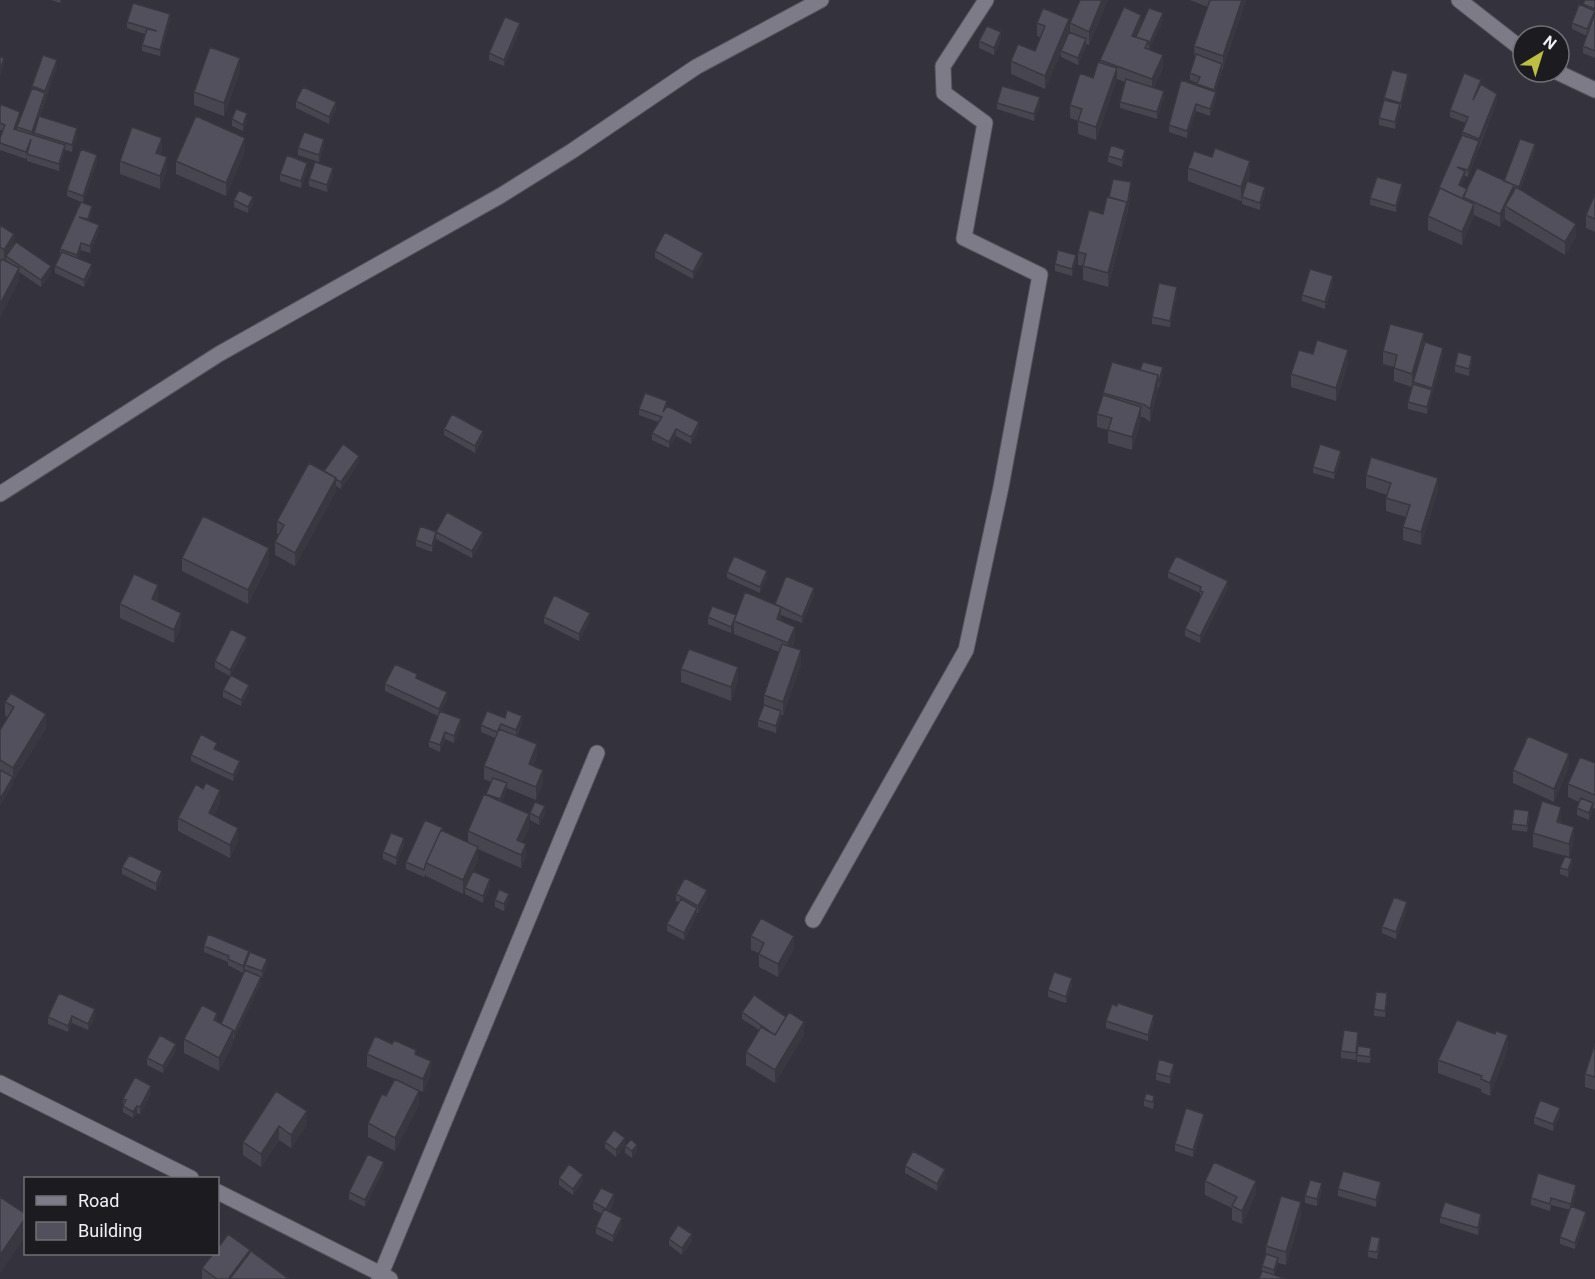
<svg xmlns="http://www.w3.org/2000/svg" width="1595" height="1279" viewBox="0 0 1595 1279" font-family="Roboto,sans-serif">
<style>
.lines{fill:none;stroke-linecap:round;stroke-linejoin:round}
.street-casing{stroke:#53525b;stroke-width:17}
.street{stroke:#7d7b88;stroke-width:15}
.wall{fill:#47454f}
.shaded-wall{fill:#393840}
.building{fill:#52505c;stroke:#393840;stroke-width:1.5}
</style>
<rect width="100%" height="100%" fill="#34323d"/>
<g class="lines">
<defs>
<path id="street" d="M1459,0L1523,50
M1557,72L1595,90
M0,494L219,354L500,196L572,151L696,67L821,0
M813,920L966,650L1001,487L1040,275L964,238L985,123L944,93L943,66L986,0
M0,1083L191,1178
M218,1192L381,1274L379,1279
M390,1279L381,1274L597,753"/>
</defs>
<!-- street casing -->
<use href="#street" class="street-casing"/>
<!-- street -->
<use href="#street" class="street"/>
</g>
<!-- wall -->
<path class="wall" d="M51,0H61L60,3Z
M1108,0L1089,45L1086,44V46L1078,65L1061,57V52L1045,89L1011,74V61L1035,51L1040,37L1037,36V23L1070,32V23Z
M1190,0H1246L1215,92L1216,99L1210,116L1196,111L1187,138L1169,132V125L1197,85V83L1190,80V73L1195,60L1194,46L1208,7Z
M1595,0V58L1583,53V46L1587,36L1572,29V23L1583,6V4Z
M1163,20L1149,50L1163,68L1154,88L1164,97L1157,119L1120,108V102L1125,82L1117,79L1096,140L1078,134V121L1070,118V105L1093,78L1100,62V60L1141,25Z
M170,21L160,56L142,51V45L145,34L127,28V22Z
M520,30L504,66L489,60V53Z
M1001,39L994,55L979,48V41Z
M57,66L40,116L77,135L72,152L65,150L59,171L27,161V156L26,159L0,150V138L3,131L0,130V104L20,119L16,129L17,130V127L32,86Z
M240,71L224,116L194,105V92Z
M1408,81L1395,129L1379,125V118L1384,98Z
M1481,84L1497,101L1468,177L1465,176L1461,186L1467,189L1504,181L1535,151L1520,190L1576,237L1565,255L1505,219V217L1500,227L1474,215L1462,245L1428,230V216L1462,135L1466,123L1450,117V110Z
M296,101L336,109L329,124L296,108Z
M997,103L1040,104L1034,121L997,109Z
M232,119L247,120L243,131L232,126Z
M324,146L319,162L298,155V148Z
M162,151L160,155L167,170L160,189L120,174V161Z
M245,151L226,196L176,174V161Z
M1108,156L1125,157L1122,167L1108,162Z
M97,162L83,202L92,212L89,221L99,231L90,253L81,250L78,259L92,271L84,287L55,273V266L60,254V249L81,202L67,196V190Z
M1188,168L1250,174L1248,181L1265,194L1260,210L1242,204V200L1241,201L1188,181Z
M307,170L301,188L280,181V174Z
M333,175L327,192L309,186V179Z
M1131,189L1127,215L1108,287L1083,280V266L1078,265V252L1103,214L1109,197Z
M1402,191L1396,212L1370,205V198Z
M1595,194V232L1586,228V215Z
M234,200L253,204L248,213L234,207Z
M0,225L14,244L51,273L41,287L19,272V281L0,261Z
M655,251L703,260L693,279L655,258Z
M1076,262L1072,276L1055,271V264Z
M1333,283L1325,309L1302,301V295Z
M1177,294L1170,327L1152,324V317Z
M1424,346L1443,354L1427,414L1408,409V402L1413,383L1412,387L1394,381V367L1383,364V351Z
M1313,354L1348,363L1336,401L1291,387V374Z
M1472,363L1469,376L1455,372V365Z
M1140,370L1163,374L1159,388H1158L1150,422L1145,418L1141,417V420L1132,450L1108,443V430L1097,427V414L1103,393Z
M667,406L699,428L691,444L676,436L669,448L652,440V433L658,422L639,415V409Z
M444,429L483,437L475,453L444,435Z
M1341,457L1334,479L1313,473V467Z
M359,462L341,489L336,486V491L295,566L275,555V542L279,535L277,534V521L324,471Z
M1366,475L1438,491L1421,545L1403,540V527L1406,517L1386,511V498L1387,495L1366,488Z
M436,532L483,538L472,558L436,539L432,552L416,546V540Z
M182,558L269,562L248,604L182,571Z
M727,572L767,577L760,593L727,578Z
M1168,572L1228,587L1200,643L1185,636V629L1200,598V593L1168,578Z
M814,595L802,623L781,615V621L795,640L792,647L801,664L783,715H781V718L776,733L758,727V720L764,705V695L779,652L734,634V627L731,633L708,624V617L736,616L775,604Z
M158,599L157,602L181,626L174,643L120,618V604Z
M544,617L590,619L579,641L544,623Z
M247,644L230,676L215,668V661Z
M681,669L738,680L731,701L681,682Z
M417,678L447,699L441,711L461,726L454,743L445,739L440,752L429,747V741L438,716L385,691V684Z
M223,690L249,692L241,706L223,697Z
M5,702L46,728L13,781V784L0,805V730L8,717L5,716Z
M505,718L522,723L517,736L537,757L533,766L543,783L536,800L507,788L502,802L529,828L522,842L526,857L521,868L478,849V860L473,871L490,886L483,903L465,894V888L463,894L426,876V874L424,877L406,869V862L443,831L468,843V831L486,795L491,782L484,779V766L495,738L481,732V725Z
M217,749V750L240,768L233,781L191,761V755Z
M1595,763V809L1593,808L1589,820L1577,815V808L1579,802L1568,797V784Z
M1569,767L1554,802L1513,783V770Z
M203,789L220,803L214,816L238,841L230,858L178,831V818Z
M530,813H545L539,825L530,820Z
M1529,818L1527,832L1512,830V824Z
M1561,820V823L1574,840L1569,857L1533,847V833Z
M404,844L396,865L383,859V852Z
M1572,866L1568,877L1560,874V868Z
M122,867L162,878L156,891L122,874Z
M676,894L707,897L698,913H697V914L684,940L667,931V924L679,902L676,901Z
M495,900H509L504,911L495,907Z
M1407,909L1396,939L1382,933V927Z
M751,936L794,949L778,977L759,967V953L751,950Z
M204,946L249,955L267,966L262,978H261V983L233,1040V1043L219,1071L184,1053V1039L217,1021L221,1024L245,970V967L243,973L228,965V962L204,952Z
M1072,985L1066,1003L1048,997V990Z
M1387,1000L1385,1017L1374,1016V1009Z
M1117,1006L1154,1022L1148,1041L1106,1028V1021Z
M742,1012L804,1035L775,1083L746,1065V1052L759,1030L742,1019Z
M95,1016L88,1030L72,1023L68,1032L48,1024V1017Z
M1358,1039L1356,1060L1341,1058V1051Z
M1595,1043V1090L1585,1087V1074Z
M1508,1048L1490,1096L1481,1092V1089L1438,1073V1060Z
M176,1050L163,1073L147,1065V1058Z
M367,1054L416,1055L431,1074L423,1092L406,1085L419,1104L395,1151L368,1137V1123L386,1096L395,1079L367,1067Z
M1371,1054L1370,1063L1357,1062V1055Z
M1174,1070L1170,1084L1156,1080V1073Z
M276,1091L307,1125L291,1148L279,1140L261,1167L243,1155V1142Z
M151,1093L140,1114L137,1113L133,1118L123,1112V1099Z
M1144,1100L1154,1103L1153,1109L1144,1106Z
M1560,1114L1553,1131L1534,1124V1117Z
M1204,1120L1193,1157L1175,1151V1144Z
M605,1142L625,1145L616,1157L605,1148Z
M625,1146L637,1151L632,1158L625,1153Z
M905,1166L945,1176L937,1191L905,1173Z
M384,1168L365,1207L349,1199V1192Z
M559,1178L583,1181L573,1195L559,1185Z
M1205,1181L1256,1194L1242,1224L1232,1220V1208L1205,1195Z
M1338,1189H1381L1376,1207L1338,1196Z
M1322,1190L1317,1206L1305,1203V1196Z
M1576,1192L1572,1207L1586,1219L1575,1249L1560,1244V1237L1570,1210L1551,1205L1550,1211L1531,1205V1198Z
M614,1201L609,1212L622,1225L613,1242L596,1234V1227L602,1214L593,1209V1202Z
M1301,1215L1286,1265L1278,1263L1274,1275L1262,1271V1266L1266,1255V1246Z
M1440,1217L1481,1221L1478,1235L1440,1223Z
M669,1239L692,1241L682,1255L669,1245Z
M1380,1245L1377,1259L1368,1257V1251Z
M250,1252L289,1279H202V1268Z"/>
<!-- shaded-wall -->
<path class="shaded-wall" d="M1102,0H1108L1089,45V32Z
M1242,0H1246L1223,69V56Z
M1163,13V20L1149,51V44Z
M170,14V21L160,56V50Z
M1141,15V29L1137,39L1132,36Z
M1069,19V33L1045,89V76Z
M520,23V30L504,66V60Z
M1001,32V39L994,55V48Z
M1086,39V46L1078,65V58Z
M1163,55V68L1152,93V79Z
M4,58V65L0,77V70Z
M240,58V71L224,116V103Z
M57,60V66L32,138V132Z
M1222,64V70L1214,96V90Z
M1117,68V81L1096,140V127Z
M1408,74V81L1401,110V103Z
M1164,91V97L1157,119V112Z
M1216,92V99L1210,116V109Z
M1497,94V101L1479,146V139Z
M1040,97V104L1034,121V114Z
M336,102V109L329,124V117Z
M1196,104V111L1187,138V131Z
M1400,104V111L1395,129V122Z
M20,112V119L14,135V129Z
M247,113V120L243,131V125Z
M77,128V135L72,152V145Z
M162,138V151L156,167V153Z
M245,138V151L226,196V183Z
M324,139V146L319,162V155Z
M1479,141V148L1468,177V170Z
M1535,144V151L1519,194V187Z
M65,145V151L59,171V164Z
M1125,150V157L1122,167V160Z
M97,155V162L83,202V196Z
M167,157V170L160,189V176Z
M1250,161V174L1241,201V187Z
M307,163V170L301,188V181Z
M333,168V175L327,192V185Z
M1465,171V178L1459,192V185Z
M1131,182V189L1127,212V206Z
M1402,184V191L1396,212V206Z
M1514,185V198L1505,206V217L1500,227V214Z
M1265,187V194L1260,210V203Z
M253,197V204L248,213V207Z
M1127,202V215L1108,287V273Z
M1474,204V217L1462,245V232Z
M92,206V212L88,225V219Z
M1576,224V237L1565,255V242Z
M99,225V231L90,253V246Z
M14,234V247L6,256V260L4,263V250Z
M81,243V250L77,262V255Z
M703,253V260L693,279V272Z
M1076,255V262L1072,276V269Z
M92,264V271L84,287V280Z
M51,266V273L41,287V280Z
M19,268V281L0,318V304Z
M1333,276V283L1325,309V302Z
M1177,287V294L1170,327V321Z
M1424,333V346L1412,387V374Z
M1443,348V354L1427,414V407Z
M1348,350V363L1336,401V388Z
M1472,356V363L1469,376V369Z
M1163,367V374L1159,388V381Z
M1158,375V388L1150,422V409Z
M1141,407V420L1132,450V437Z
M699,422V428L691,444V437Z
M676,429V436L669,448V442Z
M483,431V437L475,453V446Z
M1341,451V457L1334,479V473Z
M359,456V462L341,489V482Z
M336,478V491L295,566V553Z
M1438,478V491L1421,545V532Z
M436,532V539L432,552V546Z
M483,532V538L472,558V551Z
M269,548V562L248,604V590Z
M767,571V577L760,593V587Z
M1228,581V587L1200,643V636Z
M158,585V599L152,613V599Z
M814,588V595L802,623V617Z
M781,607V620L777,632V619Z
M181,613V626L174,643V630Z
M590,613V619L579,641V634Z
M734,621V627L731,633V627Z
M795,627V640L788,656V643Z
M247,637V644L230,676V670Z
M801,650V664L783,715V702Z
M738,667V680L731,701V687Z
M249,685V692L241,706V700Z
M447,692V699L439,716V709Z
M781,711V718L776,733V726Z
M46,714V728L13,781V768Z
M522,716V723L516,736V730Z
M461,719V726L454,743V736Z
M445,732V739L440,752V745Z
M537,744V757L529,777V764Z
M1569,754V767L1554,802V789Z
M240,761V768L233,781V775Z
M543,770V783L536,800V787Z
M13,777V784L0,805V799Z
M507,783V790L500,806V799Z
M220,790V803L209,826V813Z
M1593,803V810L1589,820V813Z
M545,806V813L539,825V818Z
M1561,807V820L1557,835V822Z
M529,814V828L517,853V840Z
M1574,827V840L1569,857V844Z
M238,828V841L230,858V845Z
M404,838V844L396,865V858Z
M526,844V857L521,868V855Z
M478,847V860L463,894V880Z
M1572,859V866L1568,877V870Z
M162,871V878L156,891V884Z
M490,879V886L483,903V896Z
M707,890V897L698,913V906Z
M509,894V900L504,911V904Z
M1407,902V909L1396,939V932Z
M697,908V914L684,940V933Z
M794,936V949L778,977V964Z
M249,951V958L245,965L243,973V966Z
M267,959V966L262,978V971Z
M261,977V983L234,1040V1033Z
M1072,978V985L1066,1003V997Z
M95,1009V1016L88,1030V1024Z
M217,1013V1026L214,1020Z
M1154,1015V1022L1148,1041V1035Z
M72,1016V1023L68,1032V1026Z
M804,1022V1035L775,1083V1070Z
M233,1030V1043L219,1071V1058Z
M1508,1035V1048L1490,1096V1083Z
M176,1044V1050L163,1073V1066Z
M431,1061V1074L423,1092V1079Z
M1174,1064V1070L1170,1084V1077Z
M151,1086V1093L140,1114V1107Z
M419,1091V1104L395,1151V1138Z
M137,1106V1113L133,1118V1112Z
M1560,1108V1114L1553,1131V1124Z
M307,1111V1125L291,1148V1135Z
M1204,1114V1120L1193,1157V1150Z
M279,1126V1140L261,1167V1154Z
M625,1138V1145L616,1157V1150Z
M637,1145V1151L632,1158V1151Z
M384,1162V1168L365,1207V1200Z
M945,1169V1176L937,1191V1184Z
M583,1175V1181L573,1195V1189Z
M1256,1181V1194L1242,1224V1211Z
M1381,1182V1189L1376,1207V1200Z
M1322,1183V1190L1317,1206V1199Z
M1576,1185V1192L1571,1210V1204Z
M614,1194V1201L606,1216V1209Z
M1301,1202V1215L1286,1265V1252Z
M1586,1212V1219L1575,1249V1243Z
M1481,1214V1221L1478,1235V1228Z
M26,1217V1236L0,1274V1255Z
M622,1218V1225L613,1242V1236Z
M692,1234V1241L682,1255V1248Z
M250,1250V1263L238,1279H228Z
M1278,1258V1265L1274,1277V1270Z"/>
<!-- building -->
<path class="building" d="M1080,0H1102L1089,32L1070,23Z
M1210,0H1242L1223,56L1194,46Z
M1585,0H1595V9L1583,4Z
M133,3L170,14L160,50L142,45L147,29L157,31L127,22Z
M1579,4L1595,11L1587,29L1572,23Z
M1124,7L1141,15L1132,36L1148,41L1145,48L1163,55L1152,79L1100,60Z
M1043,8L1069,19L1045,76L1011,61L1018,44L1035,51L1045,26L1037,23Z
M1149,8L1163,13L1149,44L1148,41L1136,37Z
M1595,13V51L1583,46Z
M505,17L520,23L504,60L489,53Z
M987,26L1001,32L994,48L979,41Z
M1069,32L1086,39L1078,58L1061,51Z
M210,47L240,58L224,103L194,92Z
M1196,54L1222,64L1214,90L1197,84L1200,77L1190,73Z
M43,55L57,60L45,91L32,86Z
M0,57L4,58L0,70Z
M1098,62L1117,68L1096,127L1078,121L1082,109L1070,105L1080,73L1093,78Z
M1392,70L1408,74L1401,103L1384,98Z
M1464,73L1481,80L1473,100L1481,84L1497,94L1479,139L1462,132L1468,117L1450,110Z
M1126,79L1164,91L1157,112L1120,102Z
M1181,80L1216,92L1210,109L1196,104L1187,131L1169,125Z
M1002,86L1040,97L1034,114L997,103Z
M303,87L336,102L329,117L296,101Z
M32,88L45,93L32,132L17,127Z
M1384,100L1400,104L1395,122L1379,118Z
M0,104L20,112L14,129L65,145L59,164L27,154L31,139L26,152L0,143V138L5,125L0,123Z
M236,109L247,113L243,125L232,119Z
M39,116L77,128L72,145L34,133Z
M196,116L245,138L226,183L176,161Z
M132,127L162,138L156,153L167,157L160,176L120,161Z
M304,132L324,139L319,155L298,148Z
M1462,135L1479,141L1468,170L1457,167L1465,171L1459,185L1467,189L1463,199L1440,188L1438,192H1437Z
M1520,139L1535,144L1519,187L1504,181Z
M1111,145L1125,150L1122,160L1108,156Z
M1215,148L1250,161L1241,187L1188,168L1194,151L1212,157Z
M81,149L97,155L83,196L67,190Z
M287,155L307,163L301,181L280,174Z
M315,162L333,168L327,185L309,179Z
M1477,168L1514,185L1500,214L1463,197Z
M1377,177L1402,184L1396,206L1370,198Z
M1113,179L1131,182L1127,206V202L1109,197Z
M1247,181L1265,187L1260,203L1242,197Z
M1516,187L1576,224L1565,242L1505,206Z
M1440,188L1474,204L1462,232L1428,216Z
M239,190L253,197L248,207L234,200Z
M1595,194V219L1586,215Z
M1107,197L1127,202L1108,273L1083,266L1086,254L1078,252L1089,210L1103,214Z
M81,202L92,206L88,219L79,217L99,225L90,246L81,243L77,255L60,249Z
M0,225L14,234L4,250L0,247Z
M665,232L703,253L693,272L655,251Z
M16,242L51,266L41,280L6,256Z
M1058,250L1076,255L1072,269L1055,264Z
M62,252L92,264L84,280L55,266Z
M2,259L19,268L0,304V262Z
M1310,269L1333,276L1325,302L1302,295Z
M1159,283L1177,287L1170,321L1152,317Z
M1390,324L1424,333L1412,374L1394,368L1397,355L1383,351Z
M1317,340L1348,350L1336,388L1291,374L1299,350L1313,354Z
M1425,342L1443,348L1432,388L1413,382Z
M1458,352L1472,356L1469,369L1455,365Z
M1112,362L1158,375L1150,409L1145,405L1103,393Z
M1143,362L1163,367L1159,381H1158V375L1140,370Z
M1413,384L1432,390L1427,407L1408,402Z
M645,393L667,401L663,412L667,406L699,422L691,437L676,429L669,442L652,433L662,417L639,409Z
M1103,395L1141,407L1132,437L1108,430L1112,418L1097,414Z
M452,414L483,431L475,446L444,429Z
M343,444L359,456L341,482L335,479L336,478L324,471Z
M1320,444L1341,451L1334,473L1313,467Z
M1371,457L1438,478L1421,532L1403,527L1410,505L1386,498L1391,483L1366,475Z
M309,463L336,478L295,553L275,542L284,525L277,521Z
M447,512L483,532L472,551L436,532Z
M203,516L269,548L248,590L182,558Z
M420,526L436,532L432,546L416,540Z
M734,556L767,571L760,587L727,572Z
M1176,556L1228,581L1200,636L1185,629L1203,592L1200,591L1201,587L1168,572Z
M134,574L158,585L152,599L181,613L174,630L120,604Z
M786,576L814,588L802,617L775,604Z
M745,592L781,607L777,619L795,627L788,643L734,621Z
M554,595L590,613L579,634L544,617Z
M712,606L736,615L731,627L708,617Z
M231,629L247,637L230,670L215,661Z
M782,644L801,650L783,702L764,695Z
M689,649L738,667L731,687L681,669Z
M395,664L417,674L416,678L447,692L439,709L385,684Z
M231,675L249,685L241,700L223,690Z
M11,693L46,714L13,768L0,760V730L14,707L5,702Z
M764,705L781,711L776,726L758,720Z
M507,710L522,716L516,730L501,724L497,732L481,725L487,711L505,718Z
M440,711L461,719L454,736L445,732L440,745L429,741Z
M499,729L537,744L529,764L543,770L536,787L484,766Z
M201,734L217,743L214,749L240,761L233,775L191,755Z
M1528,736L1569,754L1554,789L1513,770Z
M1580,757L1595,763V795L1568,784Z
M0,770L13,777L0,799Z
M493,778L507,783L500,799L486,794Z
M206,783L220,790L209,813L238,828L230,845L178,818L196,784L203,789Z
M484,794L529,814L517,840L526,844L521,855L468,831Z
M1581,798L1593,803L1589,813L1577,808Z
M1542,801L1561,807L1557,822L1574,827L1569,844L1533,833Z
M535,802L545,806L539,818L530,813Z
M1514,809L1529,811L1527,826L1512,824Z
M425,820L443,828L442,831L441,830L426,863L424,870L406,862Z
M441,830L478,847L463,880L426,863Z
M391,833L404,838L396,858L383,852Z
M129,855L162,871L156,884L122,867Z
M1565,856L1572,859L1568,870L1560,868Z
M473,871L490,879L483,896L465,888Z
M685,878L707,890L698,906L676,894Z
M499,889L509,894L504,904L495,900Z
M1394,897L1407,902L1396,932L1382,927Z
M681,899L697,908L684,933L667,924Z
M761,918L794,936L778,964L759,954L764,943L751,936Z
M208,934L249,951L243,966L228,959L229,956L204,946Z
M250,952L267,959L262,971L245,965Z
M245,970L261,977L234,1033L233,1030L221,1024Z
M1054,972L1072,978L1066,997L1048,990Z
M1376,992L1387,993L1385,1011L1374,1009Z
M59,993L95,1009L88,1024L72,1016L68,1026L48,1017Z
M754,995L786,1017L775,1035L742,1012Z
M1118,1003L1154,1015L1148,1035L1106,1021L1112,1004L1117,1006Z
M202,1005L217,1013L214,1020L233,1030L219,1058L184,1039Z
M789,1012L804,1022L775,1070L746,1052L761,1027L775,1035Z
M1457,1020L1495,1034L1496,1031L1508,1035L1490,1083L1481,1079L1482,1076L1438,1060Z
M1344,1030L1358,1032L1356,1053L1341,1051Z
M160,1035L176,1044L163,1066L147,1058Z
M375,1036L392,1044L394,1040L416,1050L415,1054L431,1061L423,1079L367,1054Z
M1595,1043V1077L1585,1074Z
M1358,1046L1371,1048L1370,1057L1357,1055Z
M1159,1059L1174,1064L1170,1077L1156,1073Z
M135,1077L151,1086L140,1107L137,1106L133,1112L123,1106L126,1100L123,1099Z
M395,1079L419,1091L395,1138L368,1123L382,1094L386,1096Z
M276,1091L307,1111L291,1135L279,1126L261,1154L243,1142Z
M1146,1093L1154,1096L1153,1102L1144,1100Z
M1540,1100L1560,1108L1553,1124L1534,1117Z
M1186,1108L1204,1114L1193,1150L1175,1144Z
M614,1130L625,1138L616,1150L605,1142Z
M631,1139L637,1145L632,1151L625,1146Z
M913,1151L945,1169L937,1184L905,1166Z
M368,1154L384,1162L365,1200L349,1192Z
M1214,1162L1256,1181L1242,1211L1232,1206L1237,1197L1205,1181Z
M569,1164L583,1175L573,1189L559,1178Z
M1343,1171L1381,1182L1376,1200L1338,1189Z
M1538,1173L1576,1185L1571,1204L1551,1198L1550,1204L1531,1198Z
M1310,1180L1322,1183L1317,1199L1305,1196Z
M601,1188L614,1194L606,1209L593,1202Z
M1281,1196L1301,1202L1286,1252L1266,1246Z
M0,1197L26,1214V1217L0,1255Z
M1445,1202L1481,1214L1478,1228L1440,1217Z
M1571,1206L1586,1212L1575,1243L1560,1237Z
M604,1209L622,1218L613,1236L596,1227Z
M678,1225L692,1234L682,1248L669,1239Z
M228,1234L250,1250L228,1279H217L202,1268L213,1254H218V1248Z
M1371,1236L1380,1238L1377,1252L1368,1251Z
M251,1251L289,1279H230Z
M1266,1254L1278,1258L1274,1270L1262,1266Z
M1262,1271L1286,1279H1259Z"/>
<!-- legend -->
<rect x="24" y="1177" width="195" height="78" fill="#1c1b20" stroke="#717076" stroke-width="1.5"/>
<rect x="36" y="1196" width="30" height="9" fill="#7d7b88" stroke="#717076" stroke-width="1.5"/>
<text x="78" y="1207" font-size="18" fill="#f1f0f7">Road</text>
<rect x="36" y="1222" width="30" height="18" fill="#52505c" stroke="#717076" stroke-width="1.5"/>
<text x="78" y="1237" font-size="18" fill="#f1f0f7">Building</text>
<!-- north arrow -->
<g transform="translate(1541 54) rotate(38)"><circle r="28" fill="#1c1b20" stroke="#717076" stroke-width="1.5"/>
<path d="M0-4.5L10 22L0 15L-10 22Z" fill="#bdbf43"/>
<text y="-9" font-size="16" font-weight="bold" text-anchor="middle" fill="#f1f0f7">N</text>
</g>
</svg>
